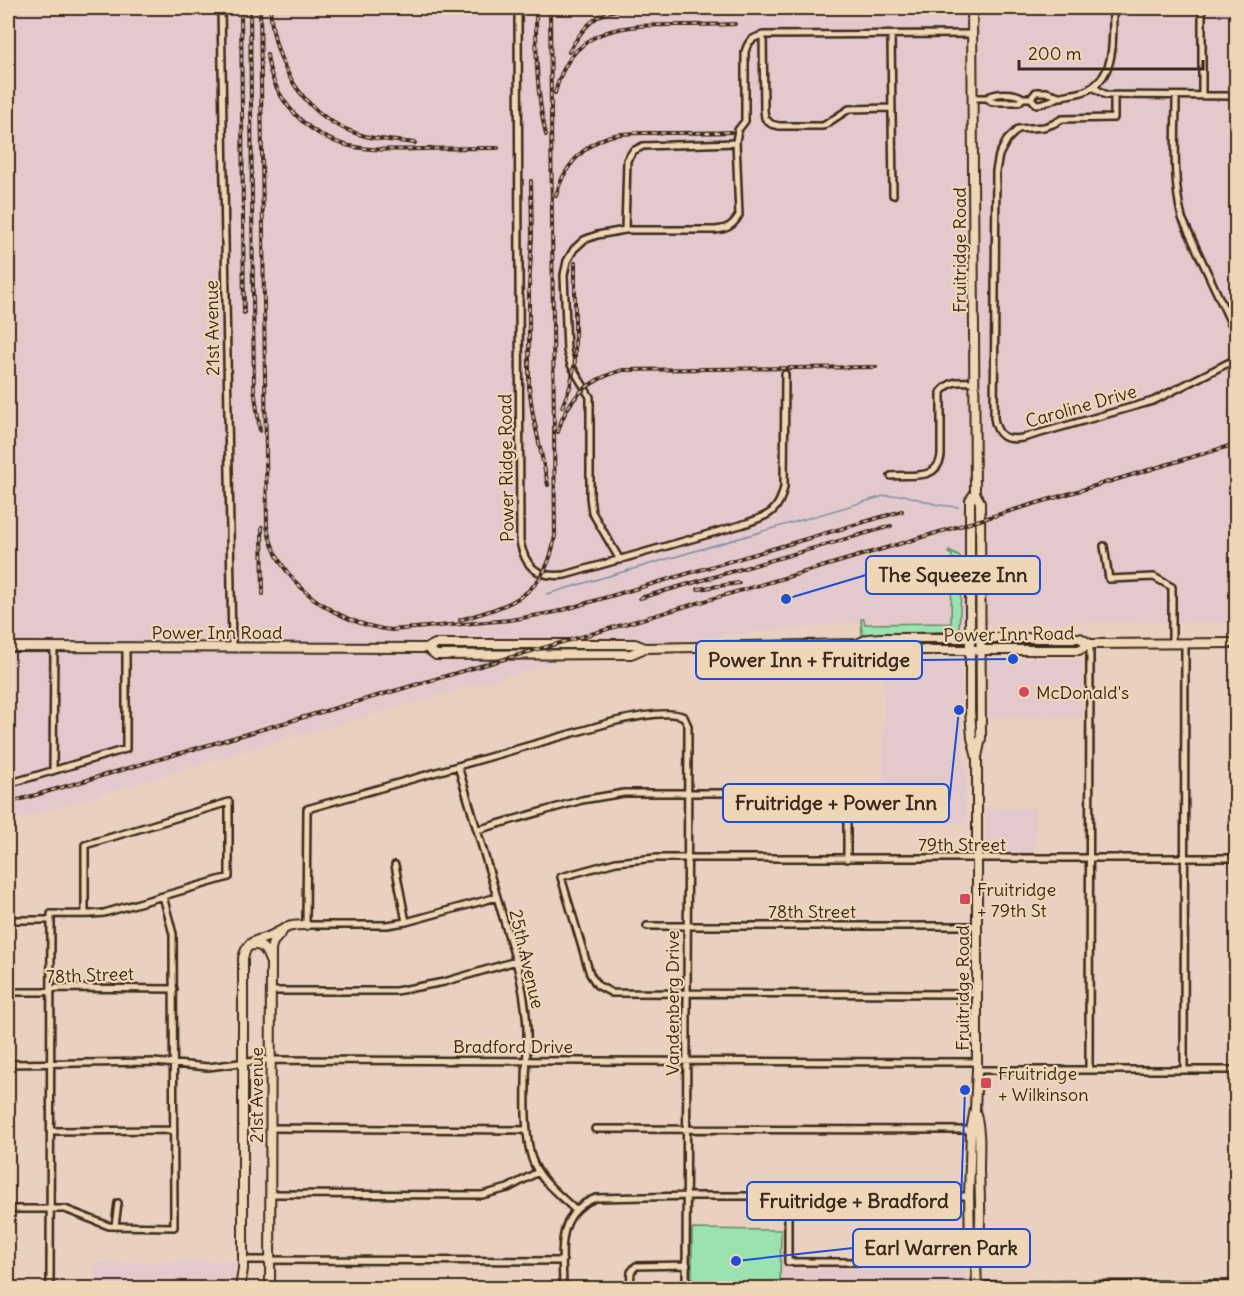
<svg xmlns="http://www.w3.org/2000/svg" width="1244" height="1296" viewBox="0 0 1244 1296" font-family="Delius,sans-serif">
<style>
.built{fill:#e3c9cc}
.green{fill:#9ae2b0;stroke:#6a8667;stroke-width:1.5}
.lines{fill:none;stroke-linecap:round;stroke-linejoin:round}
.stream{stroke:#8090a1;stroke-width:1.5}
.street-casing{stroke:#3b2a1e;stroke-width:10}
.secondary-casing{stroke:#3b2a1e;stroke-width:12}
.street{stroke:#eed6b6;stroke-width:5}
.secondary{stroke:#eed6b6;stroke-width:8}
.rail-casing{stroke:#3b2a1e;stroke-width:4}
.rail{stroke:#eed6b6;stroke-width:1.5;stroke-dasharray:4.5;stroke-linecap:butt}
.poi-dot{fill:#d1495b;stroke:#eed6b6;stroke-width:2}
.labels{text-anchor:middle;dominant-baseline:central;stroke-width:4.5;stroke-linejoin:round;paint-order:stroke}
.street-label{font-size:18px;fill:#3b2a1e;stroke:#eed6b6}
.poi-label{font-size:18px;fill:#3b2a1e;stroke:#eed6b6;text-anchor:start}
.leader{fill:none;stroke:#1d4ed8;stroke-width:2}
.callout-dot{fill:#1d4ed8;stroke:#eed6b6;stroke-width:2}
.callout{fill:#eed6b6;stroke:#1d4ed8;stroke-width:2}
.callout-label{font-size:20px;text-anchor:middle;font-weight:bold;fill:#3b2a1e}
</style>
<rect width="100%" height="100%" fill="#e9d0c0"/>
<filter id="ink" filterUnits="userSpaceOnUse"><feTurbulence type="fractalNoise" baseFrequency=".0167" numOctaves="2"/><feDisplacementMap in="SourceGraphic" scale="12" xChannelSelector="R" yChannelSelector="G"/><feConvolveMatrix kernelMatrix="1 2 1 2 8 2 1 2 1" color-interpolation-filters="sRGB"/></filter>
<g filter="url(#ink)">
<!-- built -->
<path class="built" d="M8,8H1236V623H849L612,646L248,750L8,822Z
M1078,658L1083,663L1082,717L987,718V666L995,659Z
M884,659L956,660L961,666L960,714L966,772L965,823L883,822Z
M986,808H1035V853L992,854L986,847Z
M236,1262L233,1288H93L94,1263Z
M780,1267H966V1288H780Z"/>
<!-- green -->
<path class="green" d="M949,551L960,557L961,583L956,584L958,592L961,593L959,629L955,631L862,635L861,619H864L865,624L951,623L952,555L948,553Z
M692,1229L781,1230L780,1288H692Z"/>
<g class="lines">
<!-- stream -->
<path class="stream" d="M547,594L884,496L904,495L938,505L958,507"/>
<defs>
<path id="street" d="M221,8L232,647
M518,8L520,541C525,568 538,578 565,575L744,524C767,516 779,513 784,487L785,374
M1202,8V96
M763,35L764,110L765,118L771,124L779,126H823L849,109L891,108
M891,35L893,195
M1093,87L1106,95L1236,96
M1114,96V118L1062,119L1053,124L1044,127L1018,129L1007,140L999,155L996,171L994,418C997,436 1005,441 1023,438L1153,401L1236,359
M1176,96C1176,136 1172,178 1182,218L1236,334
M973,98H987L992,102H1019L1023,98H1031L1036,104C1046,104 1053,99 1062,96C1070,94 1078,94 1085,91C1118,77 1112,37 1113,8
M987,98C995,92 1015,92 1023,98
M1031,98L1036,92H1046L1062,97
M625,230L627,160L633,151L643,146L736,143
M1225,309L1236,307
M891,476C911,474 937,481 941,456V392C952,379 960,382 975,382
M1104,546L1109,579L1154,577L1172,587V643
M620,560L592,512L590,497V397L571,365L567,351L564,275L567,261L574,249L584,240L597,235L625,230H715C727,229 733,226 739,215L736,141L738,130L745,121V52C748,41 752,38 763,35L973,34
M458,766L516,961C522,983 526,1005 527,1029C528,1064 520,1137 535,1166C543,1183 561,1196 575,1210
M53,771L54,647
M8,784L126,749V647
M477,830L582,800L624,793H881
M847,859V793
M395,865L406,922
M497,897L406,922L387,925H306L307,809L612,722C629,718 669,709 684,717L688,726L686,1288
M8,920H51
M647,926H977
M271,991H396L444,982L516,961
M8,992H44L56,988L174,989
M977,994L612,993L597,985L590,974L561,877L616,862L656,858H1236
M8,1064L154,1062L208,1067L264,1060L977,1062
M977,1070H1236
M1089,1070L1090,644
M1184,1070L1185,643
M271,1128L527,1130
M595,1129L971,1130
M51,1131L174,1130
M270,1194L482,1195L508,1188L538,1172
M788,1196V1262H976
M8,1209H65L109,1226L174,1227L173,934L163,896
M115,1226L118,1203
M243,1260L563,1261
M977,1285L1236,1284
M50,1288L51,914C69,914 87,915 104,913L229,877V802L85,845V914
M563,1288C563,1253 554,1213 596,1198L694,1196H969
M630,1288L631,1272L636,1266L687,1265"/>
<path id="secondary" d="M972,8L975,493L980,502L981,738L977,757
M975,493L970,500V711L972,738L977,758V1070L975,1109L971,1130L969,1196L970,1241L976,1262L977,1288
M857,644L868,650H1079L1090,644L1236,643
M8,647L427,648L435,644H635L645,648L857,644L868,639L881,638H1080L1090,644
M427,648L436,655L631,654L645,648
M249,946C262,942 266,950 270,961
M976,1114C981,1133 979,1151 979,1170C980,1200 982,1231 976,1260
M240,1288L243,1269V958C248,939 255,942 270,936C287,928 286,925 306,925
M270,1288L271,949L273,942L282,932"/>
</defs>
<!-- street casing -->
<use href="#street" class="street-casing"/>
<!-- secondary casing -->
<use href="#secondary" class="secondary-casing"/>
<!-- street -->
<use href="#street" class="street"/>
<!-- secondary -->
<use href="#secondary" class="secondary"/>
<defs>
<path id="rail" d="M250,8L254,388L260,431
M260,8L267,526C277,583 336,624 391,630L510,620L556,612L902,511
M270,8C274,66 305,120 365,136C381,140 399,141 415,143
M536,8C536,51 536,92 546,135
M241,13L244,313
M569,52C593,7 613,8 658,8
M267,54C269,75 279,96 293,112C331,154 372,150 424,149C449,148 474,148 498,148
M555,93C570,31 615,25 670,25C692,25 713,25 735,24
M531,181L532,237L529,288V387L533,415L548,485
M556,196C562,169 583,145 610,136C624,132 641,133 656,133C681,133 706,133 731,132
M562,407L570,387L575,362V263
M558,432C566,398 590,379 623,370L876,367
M262,527L263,594
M698,589L739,583
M640,598L891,526
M460,620C511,605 546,596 555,536L550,8
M8,803L808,571L1236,444"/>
</defs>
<!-- rail casing -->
<use href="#rail" class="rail-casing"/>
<!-- rail -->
<use href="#rail" class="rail"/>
</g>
</g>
<!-- markers -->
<g class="poi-dot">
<circle cx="1024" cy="692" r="6"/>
<rect x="959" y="893" width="12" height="12" rx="3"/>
<rect x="980" y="1077" width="12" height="12" rx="3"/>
</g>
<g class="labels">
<!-- street labels -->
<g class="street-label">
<text transform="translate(959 250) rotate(-90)">Fruitridge Road</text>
<text transform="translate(212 328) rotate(-91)">21st Avenue</text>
<text transform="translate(1081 406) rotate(-16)">Caroline Drive</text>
<text transform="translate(506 468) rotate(-91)">Power Ridge Road</text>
<text x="217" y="632">Power Inn Road</text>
<text transform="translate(1009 634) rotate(-1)">Power Inn Road</text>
<text x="962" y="844">79th Street</text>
<text x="812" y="911">78th Street</text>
<text transform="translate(527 959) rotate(77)">25th Avenue</text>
<text transform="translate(90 975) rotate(-2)">78th Street</text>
<text transform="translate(962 988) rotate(-90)">Fruitridge Road</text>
<text transform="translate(672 1003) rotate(-90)">Vandenberg Drive</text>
<text x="513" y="1046">Bradford Drive</text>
<text transform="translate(256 1095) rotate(-90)">21st Avenue</text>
</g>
<!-- poi labels -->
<g class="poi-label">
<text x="1036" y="692">McDonald's</text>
<text x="977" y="889">Fruitridge<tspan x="977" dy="21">+ 79th St</tspan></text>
<text x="998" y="1073">Fruitridge<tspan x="998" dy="21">+ Wilkinson</tspan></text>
</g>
</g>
<!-- callouts -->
<path class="leader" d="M786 599L866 575M1013 659L922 660M959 710L949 803M965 1090L961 1201M736 1261L853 1248"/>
<g class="callout-dot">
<circle cx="786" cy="599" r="6"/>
<circle cx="1013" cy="659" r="6"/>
<circle cx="959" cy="710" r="6"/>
<circle cx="965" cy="1090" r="6"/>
<circle cx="736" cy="1261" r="6"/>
</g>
<g class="callout">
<rect x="866" y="556" width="174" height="38" rx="6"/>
<rect x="696" y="641" width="226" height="38" rx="6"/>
<rect x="723" y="784" width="226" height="38" rx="6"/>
<rect x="747" y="1182" width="214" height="38" rx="6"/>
<rect x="853" y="1229" width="177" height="38" rx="6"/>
</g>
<g class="callout-label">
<text x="953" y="582">The Squeeze Inn</text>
<text x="809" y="667">Power Inn + Fruitridge</text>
<text x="836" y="810">Fruitridge + Power Inn</text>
<text x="854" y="1208">Fruitridge + Bradford</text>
<text x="941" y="1255">Earl Warren Park</text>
</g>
<!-- margin -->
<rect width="1244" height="1296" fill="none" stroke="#eed6b6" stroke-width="30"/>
<rect x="15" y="15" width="1214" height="1266" fill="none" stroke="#3b2a1e" stroke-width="2" filter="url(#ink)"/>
<!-- scale -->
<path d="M1019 60v9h184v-9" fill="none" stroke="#3b2a1e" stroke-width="3"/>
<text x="1028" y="60" font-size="18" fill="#3b2a1e" stroke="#eed6b6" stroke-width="4.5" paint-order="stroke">200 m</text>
</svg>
